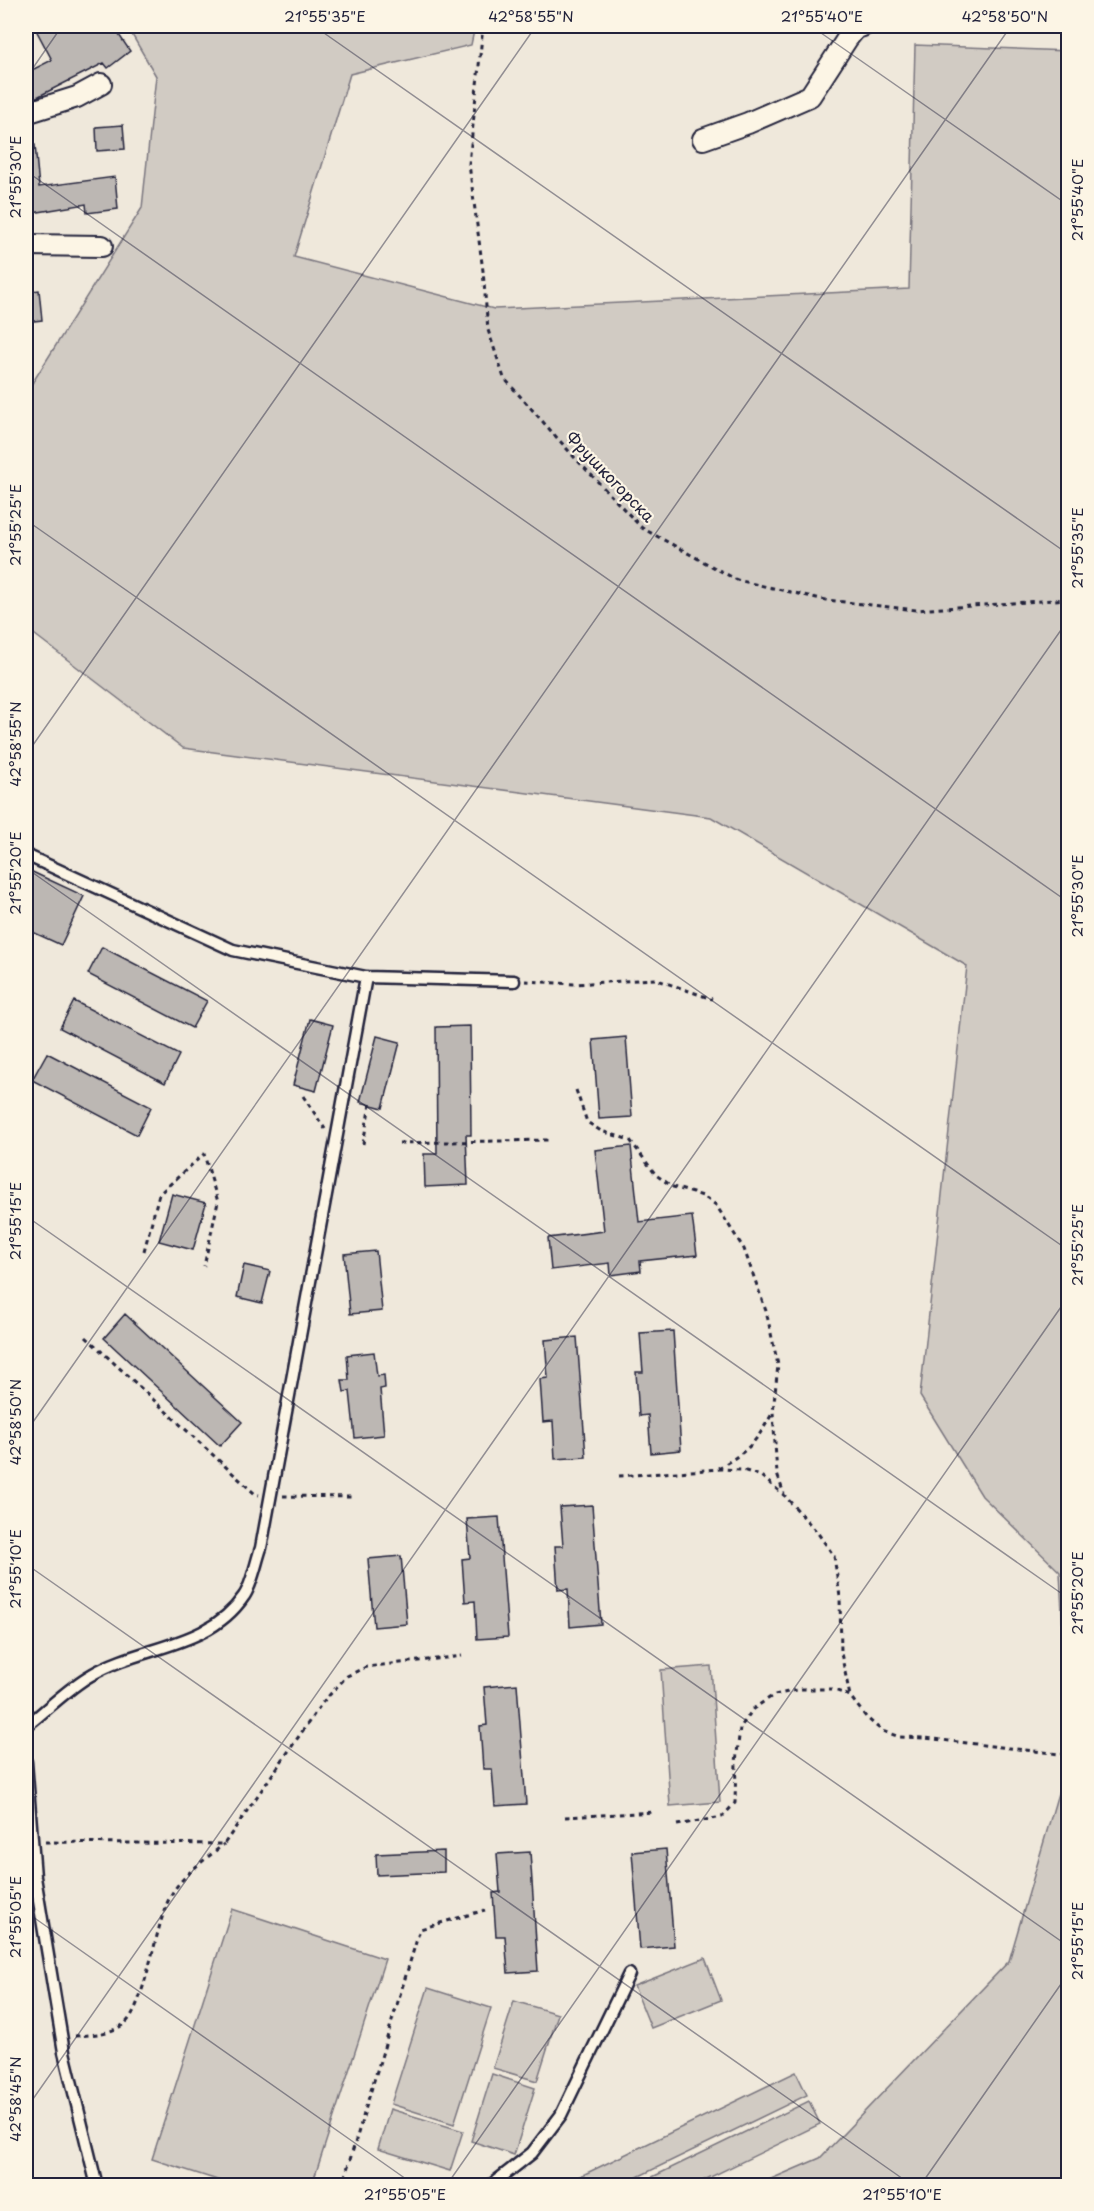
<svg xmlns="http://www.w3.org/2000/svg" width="1094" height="2211" viewBox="0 0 1094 2211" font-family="'Playpen Sans',sans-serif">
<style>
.green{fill:#d1cbc3;stroke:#7a767f;stroke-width:1.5}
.building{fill:#bcb7b3;stroke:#22223b;stroke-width:1.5}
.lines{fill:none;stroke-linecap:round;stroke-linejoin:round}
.lane-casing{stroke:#22223b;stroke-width:15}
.street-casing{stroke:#22223b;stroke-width:24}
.path{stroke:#22223b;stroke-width:3;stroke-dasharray:4.5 4.5;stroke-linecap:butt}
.lane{stroke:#fcf5e5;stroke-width:10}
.street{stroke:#fcf5e5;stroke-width:20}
.ticks{fill:none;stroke:#22223b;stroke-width:1.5;stroke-opacity:0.45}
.labels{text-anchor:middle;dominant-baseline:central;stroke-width:4.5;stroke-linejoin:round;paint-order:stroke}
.street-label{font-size:16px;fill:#22223b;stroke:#fcf5e5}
.neatline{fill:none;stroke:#22223b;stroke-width:2}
.ticks-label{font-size:15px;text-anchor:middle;fill:#22223b}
</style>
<rect width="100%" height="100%" fill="#efe8db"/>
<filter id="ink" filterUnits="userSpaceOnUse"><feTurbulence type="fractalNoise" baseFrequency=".0167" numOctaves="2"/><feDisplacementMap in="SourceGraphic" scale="12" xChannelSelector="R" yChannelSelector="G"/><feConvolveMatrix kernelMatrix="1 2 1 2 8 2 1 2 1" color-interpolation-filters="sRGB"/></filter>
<g filter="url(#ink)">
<!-- green -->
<path class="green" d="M127,26H475L471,45L350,74L294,257L494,309L909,289L915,45L1068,51V1732L1060,1572L982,1496L920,1396L967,966L711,817L183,748L26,628V393L142,208L156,76Z
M711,1666L720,1802L670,1806L661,1670Z
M1068,1759V2185H757L820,2158L1009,1961Z
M232,1909L385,1959L312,2185H233L152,2159Z
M705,1958L721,2000L651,2028L634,1986Z
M428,1988L491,2008L454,2124L391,2104Z
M514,2001L558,2014L537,2081L493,2068Z
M796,2072L807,2095L621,2185H562Z
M492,2074L535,2088L514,2155L471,2141Z
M809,2101L820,2124L694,2185H636Z
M390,2109L463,2131L450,2171L378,2149Z"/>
<!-- building -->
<path class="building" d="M34,26H113L130,51L108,68L104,63L39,96L26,101V73L52,60Z
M123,125L125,149L97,151L96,127Z
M26,145H35L39,187L115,177L118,209L87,213L86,204L26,214Z
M39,290L42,320L26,322V292Z
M26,869L84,896L61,945L26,929Z
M102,947L207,1001L192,1028L88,974Z
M74,1001L179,1055L165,1083L60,1028Z
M310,1019L333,1025L316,1091L293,1085Z
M470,1026L471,1135H466L468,1185L425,1187L424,1154H437L436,1027Z
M377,1036L400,1042L383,1108L360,1102Z
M626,1037L632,1117L599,1119L593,1040Z
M47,1053L151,1107L137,1135L32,1080Z
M631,1146L639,1222L692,1216L697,1255L640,1261L641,1271L611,1275L610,1263L551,1270L548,1238L604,1231L595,1150Z
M172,1194L206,1203L193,1250L159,1241Z
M376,1251L382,1311L350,1314L344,1254Z
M244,1265L270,1271L262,1303L237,1297Z
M125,1314L242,1422L220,1446L104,1338Z
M673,1331L681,1450L651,1453L648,1415L639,1416L636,1372H643L640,1333Z
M577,1337L586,1457L555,1459L553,1421L543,1422L540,1379L548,1378L545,1340Z
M374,1352L377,1376L384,1375L385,1388L380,1389L384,1435L355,1438L350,1391L344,1392L342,1380H349L347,1355Z
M592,1505L601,1624L570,1627L568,1589L558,1590L555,1546H563L560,1507Z
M499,1517L508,1637L477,1639L475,1601L465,1602L462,1559L470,1558L467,1519Z
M401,1556L407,1624L374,1627L368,1559Z
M517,1684L526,1804L495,1806L492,1769H483L480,1726L487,1725L484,1687Z
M666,1849L674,1946L640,1949L632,1852Z
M444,1851V1872L377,1875L376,1854Z
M530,1852L538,1971L508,1973L505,1936H496L493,1893L500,1892L497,1854Z"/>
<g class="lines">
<defs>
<path id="lane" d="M26,855L233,950L366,977L514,981
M26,1726C47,1710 68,1688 91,1675C141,1645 208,1649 244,1596C252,1585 256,1562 261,1548L366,977
M26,1762L35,1877L64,2052L97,2186
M490,2186L532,2153L561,2115L629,1974"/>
<path id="street" d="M26,113L77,97L101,84
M703,139L748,123L810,96L847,39L856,28L863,26
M26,245L102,246"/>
</defs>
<!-- lane casing -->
<use href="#lane" class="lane-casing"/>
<!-- street casing -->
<use href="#street" class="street-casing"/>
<!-- path -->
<path class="path" d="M483,26L469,164L483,271L488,330L504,378L575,458L642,528L737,580L826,600L916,610L1068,599
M525,981L574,984L655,979L712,999
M576,1090L587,1122L601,1131L630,1140L656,1175L673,1187L703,1196L716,1205L744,1249L766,1311L778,1365L773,1412
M303,1096L325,1129
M399,1143L548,1140
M363,1144L370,1104
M144,1251L159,1194L204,1154L218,1202L204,1266
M86,1337L255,1494L259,1495
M718,1468C749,1451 756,1442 773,1412L777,1474L784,1494
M619,1476L720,1469L743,1470L761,1476L785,1496L817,1532L834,1556L840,1597L841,1653L850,1696
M283,1496L354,1497
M565,1817L653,1812
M677,1825L722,1817L735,1803L736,1762L740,1728L753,1709L774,1695L802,1689H832L850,1696L866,1717L882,1731L900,1737L925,1738L1068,1755
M45,1842L224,1844L322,1703L347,1676L366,1667L462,1656
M75,2036C91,2035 111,2034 124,2024C144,2010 156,1924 169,1899C180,1876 205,1860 224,1844
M342,2186L420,1929L485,1910"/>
<!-- lane -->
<use href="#lane" class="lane"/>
<!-- street -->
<use href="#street" class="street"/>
</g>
</g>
<!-- ticks -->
<path class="ticks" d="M314,26L1068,554M811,26L1068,205M26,78L62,26M26,171L1068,902M26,520L1068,1250M26,755L536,26M26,868L1068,1598M26,1216L1068,1946M26,1432L1011,26M26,1564L913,2186M26,1912L416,2186M26,2109L1068,620M446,2186L1068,1297M920,2186L1068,1974"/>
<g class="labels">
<!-- street labels -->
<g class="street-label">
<text transform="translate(611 476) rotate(46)">Фрушкогорска</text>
</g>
</g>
<!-- margin -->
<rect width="1094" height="2211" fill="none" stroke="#fcf5e5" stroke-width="66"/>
<rect x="33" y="33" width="1028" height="2145" class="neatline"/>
<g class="ticks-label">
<text x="325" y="22">21°55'35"E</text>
<text x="531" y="22">42°58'55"N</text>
<text x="822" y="22">21°55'40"E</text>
<text x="1005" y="22">42°58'50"N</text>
<text transform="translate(16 177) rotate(-90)" y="5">21°55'30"E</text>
<text transform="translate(1078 200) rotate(-90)" y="5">21°55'40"E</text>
<text transform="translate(16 525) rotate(-90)" y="5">21°55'25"E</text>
<text transform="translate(1078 548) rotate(-90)" y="5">21°55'35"E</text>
<text transform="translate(16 744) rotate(-90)" y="5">42°58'55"N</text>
<text transform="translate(16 873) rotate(-90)" y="5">21°55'20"E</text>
<text transform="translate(1078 896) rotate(-90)" y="5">21°55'30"E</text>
<text transform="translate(16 1221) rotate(-90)" y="5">21°55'15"E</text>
<text transform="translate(1078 1245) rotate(-90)" y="5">21°55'25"E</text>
<text transform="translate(16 1422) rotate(-90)" y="5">42°58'50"N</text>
<text transform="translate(16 1569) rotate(-90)" y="5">21°55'10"E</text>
<text transform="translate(1078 1593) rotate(-90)" y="5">21°55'20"E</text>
<text transform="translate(16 1917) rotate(-90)" y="5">21°55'05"E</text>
<text transform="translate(1078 1941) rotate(-90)" y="5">21°55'15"E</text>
<text transform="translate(16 2099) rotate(-90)" y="5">42°58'45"N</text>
<text x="405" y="2200">21°55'05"E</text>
<text x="902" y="2200">21°55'10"E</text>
</g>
</svg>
